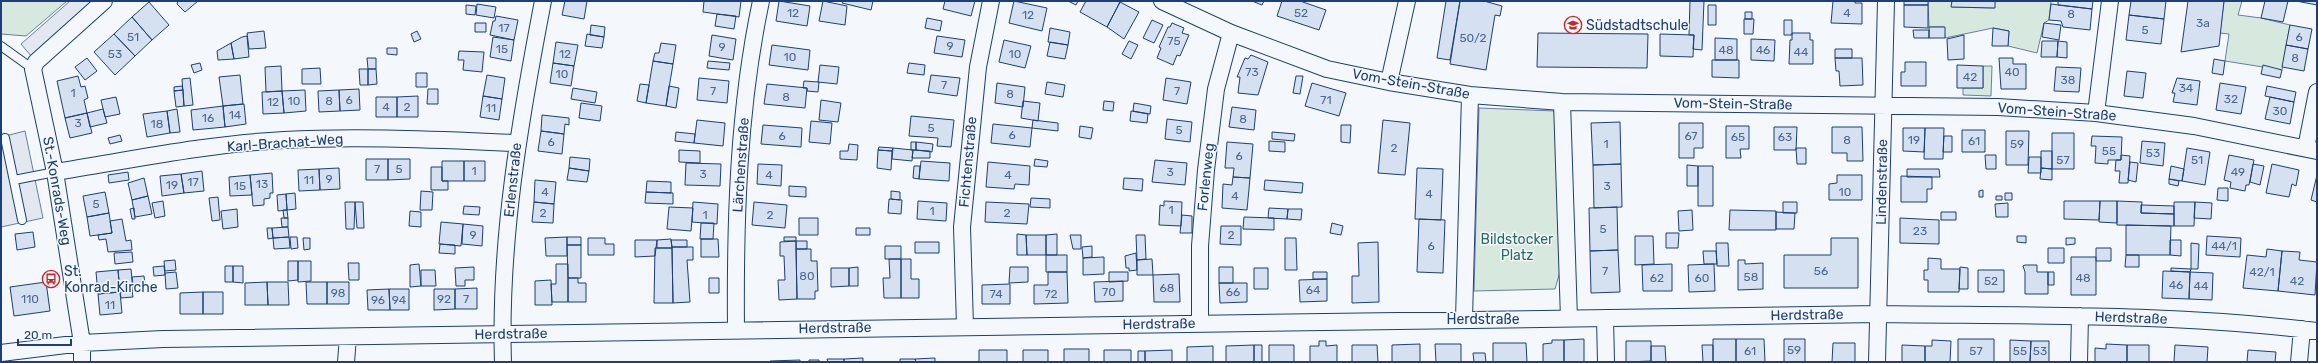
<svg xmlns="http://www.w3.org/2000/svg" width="2318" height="363" viewBox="0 0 2318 363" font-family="Rubik,sans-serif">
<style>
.green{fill:#d7e8df;stroke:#687fa3}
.parking{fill:#e3e8f0;stroke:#687fa3}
.building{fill:#d5e0f0;stroke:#1d3f73}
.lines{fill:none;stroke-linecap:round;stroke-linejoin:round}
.lane-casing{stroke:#1d3f73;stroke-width:10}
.street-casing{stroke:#1d3f73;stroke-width:18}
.lane{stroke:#f4f7fb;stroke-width:8}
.street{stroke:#f4f7fb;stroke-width:16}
.labels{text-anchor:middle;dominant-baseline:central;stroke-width:3;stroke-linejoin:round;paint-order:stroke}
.number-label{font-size:12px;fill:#4b6792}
.poi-label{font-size:14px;fill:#1d3f73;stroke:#f4f7fb;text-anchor:start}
.street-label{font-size:14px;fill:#1d3f73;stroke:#f4f7fb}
.park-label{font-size:14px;fill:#2c6c60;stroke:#f4f7fb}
</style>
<rect width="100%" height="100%" fill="#f4f7fb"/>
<!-- green -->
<path class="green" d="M1,1H67L26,36L1,34Z
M1928,1H1952V7L1994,8L1995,1H2051L2049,20L2044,23L2037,53L2008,46L2009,31L1993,28L1945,38L1944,27H1929Z
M2224,1H2242L2238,15L2261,18L2290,25L2282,70L2225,61L2229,34L2220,33Z
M1983,66H1992L1991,96L1963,95V88H1983Z
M1479,108L1555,111L1561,268L1555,289L1474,291Z"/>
<!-- parking -->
<path class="parking" d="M70,1H94L31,56L21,44Z
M25,131L43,218L1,227V137Z"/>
<!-- building -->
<path class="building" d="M198,1L185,12L177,4L178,1Z
M565,1H587L584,19L562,15Z
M704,1H741L739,17L703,12Z
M779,1L810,6L807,26L776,21Z
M823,1L847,6L845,25L819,21Z
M843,1H873L871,10L842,3Z
M945,1H975L971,16L943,9Z
M1014,1L1047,8L1042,31L1009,23Z
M1068,1H1078L1076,5Z
M1086,1H1118L1120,2L1107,27L1080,12Z
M1252,1H1264L1262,5Z
M1282,1H1300L1326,10L1319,30L1277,16Z
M1446,1H1460L1450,60L1437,58Z
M1460,1H1484L1502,6L1500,16L1495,15L1486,70L1450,64Z
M1690,1H1704L1702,50L1693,49L1694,35H1689Z
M1833,1H1855V3H1862V24L1831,23Z
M1904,1H1928V5H1904Z
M1952,1H1995V8L1951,7Z
M2058,1H2093L2092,9L2058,5Z
M2131,1H2166L2164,19L2129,15Z
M2188,1H2224L2219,46L2181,52Z
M2265,1H2288L2283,22L2261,18Z
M2296,1H2317V5Z
M149,2L169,25L152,40L132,17Z
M1120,2L1139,12L1124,39L1107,27Z
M477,4L496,7L494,18L476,15Z
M2051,4L2092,9L2090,30L2063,27L2061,21L2049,20Z
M466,5L476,6L475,15L466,14Z
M1708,5H1716V25H1708Z
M1904,5H1928V28L1904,27Z
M1745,12H1752V19H1745Z
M717,14L736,16L734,29L715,26Z
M2129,15L2164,19L2161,44L2126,40Z
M496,16L518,20L514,40L490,35L493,21H495Z
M132,17L152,40L135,56L114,34Z
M927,18L942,21L940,31L925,28Z
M1744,19H1754L1753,34H1744Z
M1152,20L1163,25L1154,43L1143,38Z
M1784,20H1792V35H1784Z
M475,23H486V32H475Z
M1172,23L1184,28L1182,33L1189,35L1180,56L1177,55L1173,65L1157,58L1161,48L1159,47L1168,27H1170Z
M2044,23L2061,25L2059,40L2042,37Z
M591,25L605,27L604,37L590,35Z
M2290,25L2312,29L2308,49L2286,45Z
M1929,27H1945V38H1929Z
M1050,28L1070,32L1068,45L1048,42Z
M1993,28L2009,31L2008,46H1992Z
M1913,30H1929V38H1914Z
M264,31L266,48L249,49L247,33Z
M417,31L421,39L414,42L411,34Z
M1538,33L1648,34L1647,68L1537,67Z
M1792,33H1810V40H1813V64H1789L1790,40H1792Z
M114,34L135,56L115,75L94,52Z
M587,34L604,37L602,48L585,46Z
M1660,34L1694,35L1693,57L1660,56Z
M712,35L736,39L733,60L709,56Z
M1964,35V59L1948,60L1947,39Z
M247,36L249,57L234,59L231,43L242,37Z
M937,36L965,40L962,57L934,53Z
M493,37L514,40L511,61L490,57Z
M1715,38L1737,39V60H1715Z
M1751,39L1775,40L1774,61L1751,60Z
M1004,40L1031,46L1025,68L999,62Z
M1129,41L1138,45L1131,59L1122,54Z
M2042,41H2058L2057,57H2041Z
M2058,41L2067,42V58L2057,57Z
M556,42L578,45L574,66L553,63Z
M1050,42L1068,45L1065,59L1047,56Z
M231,43L234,59L218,60L217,51Z
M661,43L676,45L673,64L653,61L655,53H659Z
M772,45L810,50L808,70L769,65Z
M2286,45L2308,49L2304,71L2282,67Z
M387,48H397V55L387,54Z
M1835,49H1852V58H1835Z
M459,51L484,52L482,72L463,70L464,60H458Z
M1251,55L1268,62L1258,95L1238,93L1240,77H1237L1245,58L1248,59Z
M87,58L97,71L85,80L75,67Z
M367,58H376V69H368Z
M1835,58H1862L1863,85L1840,86L1839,71H1836Z
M1999,58H2013V64H2026V89H2001Z
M2214,59L2225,61L2223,75L2212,73Z
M1712,60H1739V78L1712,77Z
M653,61L673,64L666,106L646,103Z
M708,61L730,63L729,70L707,68Z
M1905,62H1926V86H1901V72H1905Z
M200,63L202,70L194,73L191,65Z
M553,63L574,66L571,86L550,83Z
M909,63L925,65L924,75L907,73Z
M820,65L839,67L837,84L818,82Z
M1957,65L1983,66V88H1957Z
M2263,65L2282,70L2280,78L2261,74Z
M281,66L282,91L266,92L265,67Z
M2056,67L2081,68L2079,92L2054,91Z
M320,68L321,84H302V69Z
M359,69H368V85H360Z
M368,69H376L377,84L368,85Z
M2127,71L2146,73L2143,98L2124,96Z
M416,73H427V87H416Z
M240,75L243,104L223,106L219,77Z
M487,75L505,78L502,99L483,96Z
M931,75L960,78L957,96L928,92Z
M78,76L81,87L85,86L88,98L84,100L87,113L65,118L57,81Z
M1296,76H1303L1300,94L1293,93Z
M190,78L193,105L184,106L182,79Z
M699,78L729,81L727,103L697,100Z
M1166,78L1191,82L1187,104L1163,100Z
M2177,78L2200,81L2197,105L2173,102L2175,93H2172Z
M804,81L819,82L818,92L807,91V88H803Z
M1047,82L1065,85L1063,97L1045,94Z
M997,83L1025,87L1023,107L995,103Z
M1312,83L1346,93L1339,116L1305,106Z
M2220,83L2246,87L2241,114L2216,110Z
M640,84L649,85L646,103L637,101Z
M767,84L807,88L805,108L764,104Z
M182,86L183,90L174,91V87Z
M669,86L679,88L676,108L666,106Z
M2267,86L2296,92L2294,102L2265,96Z
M573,88L597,92L595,103L571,99Z
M359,89L360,110L340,111L339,90Z
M428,89H438V104H427Z
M183,90L184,106L176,107L174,91Z
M305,90L306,111L284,113L282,91Z
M339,90L340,111L319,112L318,91Z
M282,91L284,113L263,114L262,92Z
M418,96V117H397V97Z
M483,96L502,99L499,120L480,117Z
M116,97L120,114L105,117L101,100Z
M376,97H397V117H376Z
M2270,97L2294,102L2290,124L2265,119Z
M821,100L841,103L838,122L819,120Z
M1023,101L1040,103L1038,121L1021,118Z
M1104,101L1114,102L1113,111L1103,110Z
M581,103L602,106L600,121L579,118Z
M1134,103L1151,106L1150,114L1133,111Z
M244,104L246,124L225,127L223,106Z
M223,106L225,127L193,130L191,110Z
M1232,107L1256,110L1254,130L1229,127Z
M103,109L107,123L90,127L87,113Z
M177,109L180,132L170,133L167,111Z
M167,111L170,133L147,137L143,114Z
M1131,111L1148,114L1147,123L1130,121Z
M87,113L92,133L70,138L65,118Z
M542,115L569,118V125L565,124L564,134L541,131Z
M911,116L954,120L951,147L937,146L938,138L909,136Z
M1167,119L1192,122L1190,142L1165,139Z
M697,120L725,123L723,146L694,143Z
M1033,120L1058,123V131L1032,128Z
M1383,120L1410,123L1405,175L1378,173Z
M811,121L832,123L830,144L809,142Z
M1620,122L1621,164L1593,165L1591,123Z
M1679,123H1703V148H1694V158H1679Z
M993,124L1032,128L1030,147L991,143Z
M763,125L802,128L801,147L761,144Z
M1341,125H1351L1350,143L1341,142Z
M1080,126L1093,128L1091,139L1079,137Z
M1726,126H1749V149H1740L1741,158H1726Z
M1774,127H1797L1796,150H1774Z
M1832,127H1862L1863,161H1847V153H1832Z
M1903,128H1925L1924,152L1903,151Z
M1925,128H1944L1943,159H1924Z
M1962,130H1985V152H1962Z
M541,131L564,134L562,154L538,151Z
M2006,131H2029L2028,165H2006Z
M676,132L695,134L694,143L675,141Z
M1272,132L1295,134L1294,141L1272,139Z
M2052,133H2074V169H2052Z
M120,135L122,141L110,144L108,138Z
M1944,136H1952V152H1943Z
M2092,136L2122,137L2121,160H2108V164L2095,163L2096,146H2091Z
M1269,141L1285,142V152L1269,151Z
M2142,141L2165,143L2163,166L2140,163Z
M911,142H916V150H911Z
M916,142L933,144L932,152L916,150Z
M1227,142L1253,144L1250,178L1233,177L1234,168H1225Z
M849,144L858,145L857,160L840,159V151H848Z
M879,147L893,148L892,151L878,150Z
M893,148L913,150L912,161L892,159Z
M1796,148H1806V164H1797Z
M2187,148L2210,152L2205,185L2182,181Z
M679,150L700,151V163L679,162Z
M878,150L892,151L891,170L877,168Z
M913,150L930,151V158H912Z
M2041,151H2052V169L2041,168Z
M1985,155H1996V169H1986Z
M2121,155L2130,156L2128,183H2119L2120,171H2115L2116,160H2121Z
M2229,155L2254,160L2249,185H2246L2245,191L2230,188L2231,182L2224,180Z
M570,157L590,159L589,171L569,168Z
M2029,157H2041V173H2028Z
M366,159H388V180H366Z
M388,159H410V179L388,180Z
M1035,159L1048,161L1047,167L1034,166Z
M1155,160L1187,163L1185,185L1152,182Z
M442,161H464V181H442Z
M464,161H485V181H464Z
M921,161L950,163L949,181L919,179Z
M988,162L1030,166L1029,185L1015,184L1014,189L986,187Z
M2130,162L2138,163L2136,182L2128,180Z
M686,163L721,164L720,186L685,185Z
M758,164L782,165L781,186L757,184Z
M1621,164L1622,207L1594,208L1593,165Z
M2253,164L2264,166L2260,185L2250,182Z
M2272,164L2299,170L2296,186L2292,184L2289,197L2266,193Z
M1687,165L1698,166V186H1687Z
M914,166H920L919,179L913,178Z
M1698,166H1713V206H1698Z
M2171,166L2184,169L2182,181L2169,179Z
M431,167H442V181H448V190H431Z
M339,168L340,189L320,190L319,169Z
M569,168L589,171L587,182L567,180Z
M1417,168L1443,169L1441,220L1415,219Z
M2041,168L2052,169V180L2040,179Z
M319,169L320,190L299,191L298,170Z
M1907,169H1939L1940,177H1907Z
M202,171L204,191L184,193L181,174Z
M128,172L129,180L109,183L108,175Z
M272,173L273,193H270V198L264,199V205L253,206L250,175Z
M181,174L184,193L162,196L160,176Z
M250,175L252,195L230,196L229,177Z
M1837,175H1862V200H1829V184L1837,183Z
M2317,175V202L2311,200Z
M1901,176L1932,177V189H1927V202H1901Z
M1233,177L1250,178L1247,210L1222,208L1223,184L1232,185Z
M144,178L148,196L132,200L128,183Z
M1124,178L1143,179L1142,191L1123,189Z
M2169,179L2179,181L2178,186L2169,184Z
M535,180L556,182L554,204L534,202Z
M1265,180L1303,183L1302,193L1264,190Z
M647,181L671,182V193L646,192Z
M789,186L806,187V197L789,196Z
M2218,188H2228V201L2217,200Z
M1983,190V197H1979V191Z
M421,191L433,192L432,210H420Z
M891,191L900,192V200L891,199Z
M105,192L109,213L87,217L83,196Z
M646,192L673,193V204L645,203Z
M295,193L296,209L287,210L286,194Z
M2005,193H2012V200H2005Z
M286,194L287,210L278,211L277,195Z
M148,196L152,214L135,217L132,200Z
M1996,196H2002V200H1996Z
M218,197L220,220L212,221L209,198Z
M1031,198L1050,199V208L1030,207Z
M889,199L902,200L901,214L888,213Z
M163,201L165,216L155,218L152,203Z
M918,201L947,203L946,221L917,219Z
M1164,201L1182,202L1181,226L1159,225L1160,205L1164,206Z
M2064,201H2100L2099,220L2064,219Z
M2100,201H2117V223L2099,222Z
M2117,201L2142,202L2141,213L2174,214V226L2117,225Z
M345,202H355L354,229H346Z
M355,202H363L364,228H357Z
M534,202L554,204L553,223L532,222Z
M693,202L718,204L717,224L692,222Z
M754,202L787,205L785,228L752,225Z
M986,202L1029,204L1027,224L985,222Z
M1783,202H1797V213H1783Z
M2174,202H2195L2194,226H2174Z
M2195,202L2212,203L2211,219L2194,218Z
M2008,203V217H1996L1995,204Z
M2141,205L2174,206V214L2141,213Z
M464,206L480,207L479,215L463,214Z
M669,207L693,208L691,231L667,229Z
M1617,207L1618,250L1590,251L1589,208Z
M134,208L135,219H132L130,209Z
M1269,208L1288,209L1287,219L1268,218Z
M237,209L238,227L223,229L221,211Z
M1288,209H1302L1301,220L1287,219Z
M283,210H287L288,218H284Z
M1692,210L1693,230L1679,231L1678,211Z
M1730,210L1776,211V230H1729Z
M410,211L421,212V227L409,226Z
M1776,212L1795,213L1794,229H1776Z
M1941,212H1956V220H1941Z
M109,213L112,233L90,236L87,217Z
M1182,215L1192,216V233H1180Z
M1244,217L1274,218V230L1243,229Z
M281,218H288V227H282Z
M799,218H818V235H799Z
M1900,218L1939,220V244L1900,243Z
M122,219L126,241L131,240L132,250L108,252L106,239L99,240L98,235L112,233L110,221Z
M1419,219L1445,220L1443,273L1417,272Z
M441,222L463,224L461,246L439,244Z
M701,223H714L713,239H700Z
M1332,223L1343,226L1341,235L1330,233Z
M463,224L483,226L482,246L462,244Z
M2126,225L2171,226L2170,255H2126Z
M1221,226H1241V245L1220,244Z
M288,227L289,237L273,238L272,228Z
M267,228H272L273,238L268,239Z
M856,228H870V235H856Z
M33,232L35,247L17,250L15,234Z
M1666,233H1679L1678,248H1666Z
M1017,234L1026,235L1027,255H1017Z
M1057,234V255H1046V235Z
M1026,235H1046V255H1027Z
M1070,235H1081V249H1073Z
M1136,235H1145L1146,259L1137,260Z
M1635,236H1653L1654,264L1635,265Z
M2017,236H2026V243L2017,242Z
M2207,236L2241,238L2240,257L2206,255Z
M289,237L290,248L274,249L273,238Z
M290,237H297L298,248L291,249Z
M567,237H581V245H567Z
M567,237V256H546L545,238Z
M784,237H796V241H784Z
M303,238H310V249L304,250Z
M588,238H605V244H614V255H588Z
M1285,238H1296L1297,270H1285Z
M1831,238H1858V288H1784V255H1831Z
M2066,238H2075V244L2066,245Z
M671,239L672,248H657V240Z
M701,239H718L719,257H701Z
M635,240H657L655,256L635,257Z
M671,240H687V247H672Z
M2170,240H2181V256L2170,255Z
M796,241L797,299L779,300L778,280H785L784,256H780V242Z
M796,241H807V249H796Z
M915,242H939V253H915Z
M1378,242L1379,302L1352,303V276H1359L1358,243Z
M1716,243H1728L1729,266H1717Z
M2191,243L2199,244L2198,269H2191Z
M440,244L455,245V254L439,253Z
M567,245H581V278H568Z
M885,246H901V259H885Z
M1092,246V257L1083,258L1082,247Z
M672,247H693V260H687L690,302L673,303Z
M655,248H672L673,303H654Z
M2048,248H2064V263H2048Z
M2096,248H2111V261H2096Z
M796,249H811V261H817L818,291H815V299H797Z
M2267,249L2282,251L2278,291L2243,288L2247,255L2266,257Z
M1618,250L1620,292L1591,293L1590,251Z
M1703,251H1716L1717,264H1704Z
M2282,251L2300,252L2299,260L2317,262L2315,295L2278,291Z
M132,252L133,262L115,264L114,253Z
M1136,253L1137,270L1129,271V268H1126L1125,256Z
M1046,255H1067V272H1046Z
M2126,255H2139V267H2125Z
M1104,257V274L1083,275V258Z
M2071,257H2096V295H2071Z
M1928,258L1941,259V269H1960L1959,292H1928V280H1924V270H1928Z
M889,259H901V298H884L883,278H890Z
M901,259H911V279H919V298H901Z
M1152,259L1153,275H1137V260Z
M175,260L176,270L165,271L164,261Z
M1738,260H1745V264L1763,263V289L1738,290Z
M288,261H298V280L288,281Z
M298,261H311V281L298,282Z
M348,263H359V280H349Z
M419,264L421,286L410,287V265Z
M556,264H568V302H552L551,284H556Z
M1672,264V291H1643L1642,265Z
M1714,264L1715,291L1689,292L1688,265Z
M2025,265H2037V272H2048V294H2025V272L2023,266Z
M164,266L165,275L154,276L153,267Z
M225,266H233V282H225Z
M233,266H243V283L233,282Z
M474,267V280H465V286H456L455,268Z
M858,267V286H849V268Z
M1010,267H1028V282L1009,283Z
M1219,267H1233V283H1219Z
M1960,267L1968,268V289H1959Z
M831,268H849V286L831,287Z
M1254,268H1268V289H1254Z
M2171,268L2191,269L2190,272L2171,271Z
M131,269L133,290L120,292L118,270Z
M118,270L120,292L98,294L96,272Z
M421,270H435L436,286H421Z
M1978,270H2004V292H1978Z
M2163,271L2190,272L2189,299L2162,298Z
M176,272L178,288L166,289L165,273Z
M1048,272H1067L1068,303L1034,304V285H1048Z
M1109,272H1128V281L1109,282Z
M1313,272H1327V279H1313Z
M2048,272H2054V285H2048Z
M2190,272L2213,273L2212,300L2189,299Z
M1179,274L1180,302H1154L1153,275Z
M144,276L145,284L133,285L132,277Z
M568,278H578V283H586V302H568Z
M709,278H719V293H709Z
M1327,279V301L1300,302L1299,280Z
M551,280L552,305H535V281Z
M1123,281V301L1095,302L1094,282Z
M46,282L50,311L14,316L10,287Z
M267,282H288L289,305H268Z
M267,282L268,305H245V283Z
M306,282H327V304H307Z
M327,282H349V304H327Z
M1219,283H1247V302L1220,303Z
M1010,284V304H982V285Z
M477,288V309H455V289Z
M389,289H409V310H390Z
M389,289L390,310H368L367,290Z
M434,289H455V309L434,310Z
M132,290L133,297L121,298L120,292Z
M120,292L122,313L100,315L98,294Z
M203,292H223V314H203Z
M203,292V314H180V293Z
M1584,339V362H1564V340Z
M1713,339H1736V362H1713Z
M1736,339H1764L1765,362H1736Z
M1784,339H1805V362H1784Z
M1958,339H1994V362H1958Z
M1552,340H1564V362H1543V344L1552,343Z
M1932,340L1951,341L1950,362H1925V346H1932Z
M2010,340L2031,341L2030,362H2010Z
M1319,341H1326V346L1337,345V362H1310V346H1319Z
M1626,341H1651V361L1626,362Z
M2031,341H2049V362H2030Z
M1493,343H1526L1527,362H1493Z
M1833,343H1855V362H1832Z
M1420,344V362H1392V345Z
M1435,344H1461V362H1436Z
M2106,344L2127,345V362H2095V348L2106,349Z
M1254,345H1262V362H1254Z
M1254,345V362H1226V346Z
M1269,345H1294V362H1269Z
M1352,345H1377L1378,362H1352Z
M1702,345H1713V362H1703Z
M1902,345L1925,346V362H1902Z
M2127,345H2149V362H2127Z
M2175,345L2208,347L2207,362H2174Z
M1213,346V362H1187V347Z
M1651,346H1665L1666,362H1651Z
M1064,349H1089V362H1064Z
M979,350H1007V362H979Z
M1023,350H1048V362H1023Z
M1104,350H1131V362H1104Z
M1172,350V362H1145V351Z
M2248,350L2276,352L2275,362H2247Z
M1138,351H1145V362H1138Z
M1473,353H1485L1486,362H1474Z
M863,358V362H844V359Z
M935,358V362H916L915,359Z
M827,359H844V362H828Z
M900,359H915L916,362H900Z
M800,360V362H770V361Z
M809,360H819V362H809Z"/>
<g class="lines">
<defs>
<path id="lane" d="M1,46L33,69
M5,138L22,220
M14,180L55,172"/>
<path id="street" d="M1162,1L1231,33L1327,69L1389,82L1470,95L1562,102L1998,107L2096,113L2194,126L2317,151
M1389,82L1407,1
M1562,102L1569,319
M2096,113L2110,1
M2306,148L2317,92
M55,172C131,160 207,144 284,140C362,136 439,140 517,143
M1605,318L1606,362
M1464,319L1470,95
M1200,323V246L1206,170L1216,89L1231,33
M965,326L962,227L978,67L991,1
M736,330C735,221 738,109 761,1
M1,353L82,343L163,339L1879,314C2024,316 2172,313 2317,331
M82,362V343L55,172L33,69L36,62L104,1
M346,362L348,337
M503,362C499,241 520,120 543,1
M1877,362L1886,1
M2079,362L2080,316
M2299,362L2302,329"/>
</defs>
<!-- lane casing -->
<use href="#lane" class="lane-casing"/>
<!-- street casing -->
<use href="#street" class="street-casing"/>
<!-- lane -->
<use href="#lane" class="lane"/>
<!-- street -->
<use href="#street" class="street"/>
</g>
<!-- icons -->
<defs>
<symbol id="school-ring" viewBox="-11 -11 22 22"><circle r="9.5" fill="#f4f7fb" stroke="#c62828" stroke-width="1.5"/><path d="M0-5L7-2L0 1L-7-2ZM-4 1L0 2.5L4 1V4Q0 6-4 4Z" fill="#c62828"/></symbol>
<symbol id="bus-ring" viewBox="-11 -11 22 22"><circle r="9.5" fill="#f4f7fb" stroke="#c62828" stroke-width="1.5"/><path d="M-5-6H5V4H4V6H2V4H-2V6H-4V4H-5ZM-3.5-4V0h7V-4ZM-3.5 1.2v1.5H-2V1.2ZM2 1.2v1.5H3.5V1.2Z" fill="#c62828"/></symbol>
</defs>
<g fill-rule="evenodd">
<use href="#school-ring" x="1563" y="15" width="20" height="20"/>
<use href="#bus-ring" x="41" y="269" width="20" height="20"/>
</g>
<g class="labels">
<!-- number labels -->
<g class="number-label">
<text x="793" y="13">12</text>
<text x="1301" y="13">52</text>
<text x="1847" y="13">4</text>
<text x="2071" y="14">8</text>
<text x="1028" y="15">12</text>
<text x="2203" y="23">3a</text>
<text x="504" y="28">17</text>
<text x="2145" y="30">5</text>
<text x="133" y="37">51</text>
<text x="2299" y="37">6</text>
<text x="1473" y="38">50/2</text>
<text x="1174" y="41">75</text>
<text x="950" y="46">9</text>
<text x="722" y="47">9</text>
<text x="502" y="49">15</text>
<text x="1726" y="50">48</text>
<text x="1763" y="50">46</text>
<text x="1801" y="52">44</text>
<text x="115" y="54">53</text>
<text x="565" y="54">12</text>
<text x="1015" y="54">10</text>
<text x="790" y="57">10</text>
<text x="2295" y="58">8</text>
<text x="1252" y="72">73</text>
<text x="2012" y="72">40</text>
<text x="562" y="74">10</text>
<text x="1970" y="77">42</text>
<text x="2068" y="80">38</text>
<text x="944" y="85">7</text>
<text x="2186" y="88">34</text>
<text x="713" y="91">7</text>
<text x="1177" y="91">7</text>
<text x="73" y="93">1</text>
<text x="1010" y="94">8</text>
<text x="786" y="97">8</text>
<text x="2231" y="99">32</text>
<text x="349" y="100">6</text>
<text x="1326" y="100">71</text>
<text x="294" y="101">10</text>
<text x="329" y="101">8</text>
<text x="273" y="102">12</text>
<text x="386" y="107">4</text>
<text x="407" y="107">2</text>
<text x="491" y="108">11</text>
<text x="2280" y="111">30</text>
<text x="235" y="115">14</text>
<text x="208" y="118">16</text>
<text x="1243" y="119">8</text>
<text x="78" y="123">3</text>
<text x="157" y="124">18</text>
<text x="931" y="128">5</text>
<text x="1179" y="130">5</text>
<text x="1012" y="135">6</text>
<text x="782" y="136">6</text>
<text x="1691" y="136">67</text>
<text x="1738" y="137">65</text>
<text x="1785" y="137">63</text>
<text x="1847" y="140">8</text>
<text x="1914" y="140">19</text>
<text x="1974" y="141">61</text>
<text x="551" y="142">6</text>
<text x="1606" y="144">1</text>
<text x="2017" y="144">59</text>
<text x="1394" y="148">2</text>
<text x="2109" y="151">55</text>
<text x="2153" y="153">53</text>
<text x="1239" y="156">6</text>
<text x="2063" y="160">57</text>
<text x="2197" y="160">51</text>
<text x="377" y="169">7</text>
<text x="399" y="169">5</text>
<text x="474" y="171">1</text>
<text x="1170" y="172">3</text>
<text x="2238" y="172">49</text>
<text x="703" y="174">3</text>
<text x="769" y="175">4</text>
<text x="1008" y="175">4</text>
<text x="329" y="179">9</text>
<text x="309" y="180">11</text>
<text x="193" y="182">17</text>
<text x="262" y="184">13</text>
<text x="172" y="185">19</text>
<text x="240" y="186">15</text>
<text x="1607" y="186">3</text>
<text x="545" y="192">4</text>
<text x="1845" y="192">10</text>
<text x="1429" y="194">4</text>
<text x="1235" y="196">4</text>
<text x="96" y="204">5</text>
<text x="1171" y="210">1</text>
<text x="932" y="211">1</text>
<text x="543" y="213">2</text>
<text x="1007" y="213">2</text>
<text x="705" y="215">1</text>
<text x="770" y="215">2</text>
<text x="1603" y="229">5</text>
<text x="1920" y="231">23</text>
<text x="473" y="235">9</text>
<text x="1231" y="235">2</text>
<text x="1431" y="246">6</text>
<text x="2224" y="246">44/1</text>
<text x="1605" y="271">7</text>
<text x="1821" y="271">56</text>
<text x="2262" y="272">42/1</text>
<text x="807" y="276">80</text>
<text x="1751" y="277">58</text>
<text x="1657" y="278">62</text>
<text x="1702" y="278">60</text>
<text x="2083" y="278">48</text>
<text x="1991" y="281">52</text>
<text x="2297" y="281">42</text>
<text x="2176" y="285">46</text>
<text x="2201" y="286">44</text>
<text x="1167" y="288">68</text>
<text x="1313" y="290">64</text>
<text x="1109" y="292">70</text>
<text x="1233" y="292">66</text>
<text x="338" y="293">98</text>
<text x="996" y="294">74</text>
<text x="1051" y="294">72</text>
<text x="30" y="299">110</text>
<text x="444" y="299">92</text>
<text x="466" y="299">7</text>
<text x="378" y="300">96</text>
<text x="399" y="300">94</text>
<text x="110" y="305">11</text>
<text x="1794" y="350">59</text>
<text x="1750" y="351">61</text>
<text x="1976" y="351">57</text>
<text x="2020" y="351">55</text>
<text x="2040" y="351">53</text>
</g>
<!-- poi labels -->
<g class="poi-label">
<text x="1586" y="25">Südstadtschule</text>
<text x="64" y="271">St.<tspan x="64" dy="16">Konrad-Kirche</tspan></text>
</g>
<!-- street labels -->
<g class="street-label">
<text transform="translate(1411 84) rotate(10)">Vom-Stein-Straße</text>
<text transform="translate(1733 104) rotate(1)">Vom-Stein-Straße</text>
<text transform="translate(2057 112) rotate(4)">Vom-Stein-Straße</text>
<text transform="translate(285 143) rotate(-4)">Karl-Brachat-Weg</text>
<text transform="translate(968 162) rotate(-85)">Fichtenstraße</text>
<text transform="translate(741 165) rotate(-86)">Lärchenstraße</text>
<text transform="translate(1206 177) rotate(-84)">Forlenweg</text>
<text transform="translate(513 180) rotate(-84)">Erlenstraße</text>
<text transform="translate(1882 182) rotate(-89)">Lindenstraße</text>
<text transform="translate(57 191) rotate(80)">St.-Konrads-Weg</text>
<text transform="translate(1807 315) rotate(-1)">Herdstraße</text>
<text transform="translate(2131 318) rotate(2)">Herdstraße</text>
<text x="1483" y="319">Herdstraße</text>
<text transform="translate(1159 324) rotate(-1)">Herdstraße</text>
<text transform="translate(835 328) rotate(-1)">Herdstraße</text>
<text transform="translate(511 334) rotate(-1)">Herdstraße</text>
</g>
<!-- park labels -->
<g class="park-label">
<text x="1517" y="239">Bildstocker<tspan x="1517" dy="16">Platz</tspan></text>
</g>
</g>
<!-- border -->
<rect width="2318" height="363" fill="none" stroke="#1d3f73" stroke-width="4"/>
<!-- scale -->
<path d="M18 339v6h53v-6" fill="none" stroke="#1d3f73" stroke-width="2"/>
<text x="24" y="339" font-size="12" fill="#1d3f73" stroke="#f4f7fb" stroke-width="3" paint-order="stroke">20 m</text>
</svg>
